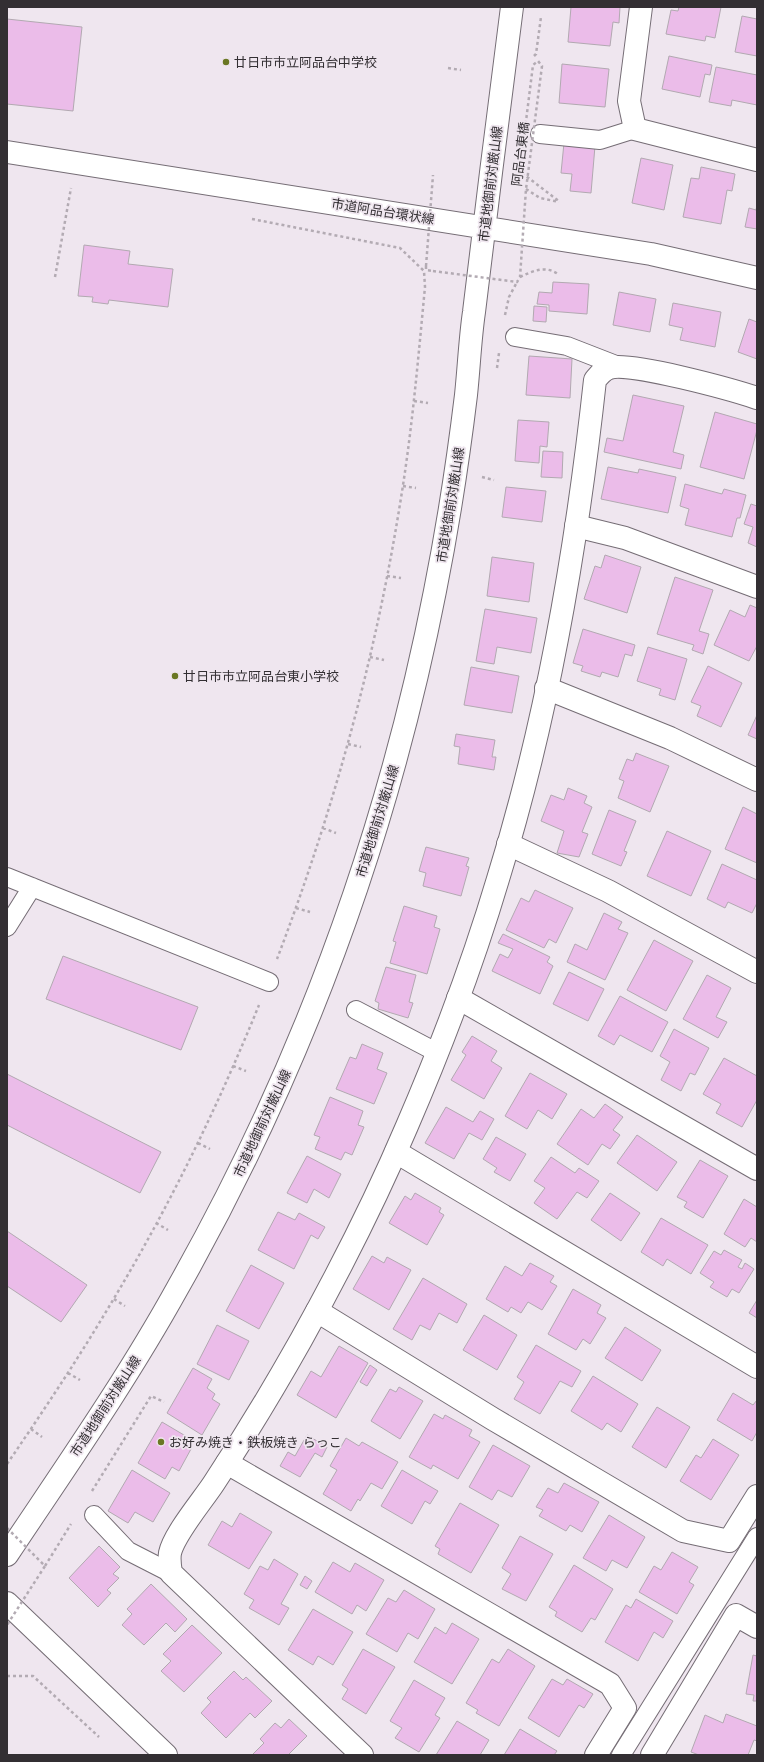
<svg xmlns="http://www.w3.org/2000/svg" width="764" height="1762" viewBox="0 0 764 1762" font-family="Inter,'Noto Sans JP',sans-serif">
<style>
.building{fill:#ebbce9;stroke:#b2a9b1}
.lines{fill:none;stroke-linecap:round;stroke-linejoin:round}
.pedestrian-casing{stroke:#756d75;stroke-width:20}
.minor-casing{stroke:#756d75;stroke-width:24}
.tertiary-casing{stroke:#756d75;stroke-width:24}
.path{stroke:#b3abb3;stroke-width:2.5;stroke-dasharray:3 3;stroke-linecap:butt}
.pedestrian{stroke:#fff;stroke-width:18}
.minor{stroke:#fff;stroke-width:22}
.tertiary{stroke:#fff;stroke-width:22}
.path-bridge{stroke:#b3abb3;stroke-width:2.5;stroke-dasharray:3 3;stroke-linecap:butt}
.poi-dot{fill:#6a7723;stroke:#efe6ef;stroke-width:1.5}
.labels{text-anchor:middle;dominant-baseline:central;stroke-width:3.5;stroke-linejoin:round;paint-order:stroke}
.poi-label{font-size:13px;fill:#332f33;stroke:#efe6ef;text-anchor:start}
.street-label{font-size:13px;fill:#332f33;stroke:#efe6ef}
</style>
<rect width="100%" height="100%" fill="#efe6ef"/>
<!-- building -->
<path class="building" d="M571,7H620L619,23L613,22L610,46L568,42Z
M679,7H721L715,38L706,36L705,41L666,34L671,10L678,11Z
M742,16L757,19V56L735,52Z
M7,19L82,27L73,111L7,104Z
M669,56L712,65L710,75L705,74L700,97L662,89Z
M562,64L609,69L605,107L559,103Z
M716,67L757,75V105L732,100L731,106L709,102Z
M564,143L595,146L591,193L570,191L572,174L561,173Z
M641,158L673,165L664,210L632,203Z
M701,167L735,174L732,191L727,190L721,224L683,217L691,178L699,179Z
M757,205V229L745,227L749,208L756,210Z
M84,245L130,251L128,264L173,269L168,307L109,300L108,304L92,302L93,297L78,296Z
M553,282L589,284L587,314L549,311V305L537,304L539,292L552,293Z
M619,292L656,299L650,332L613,325Z
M673,303L721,312L715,347L680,340L683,328L669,325Z
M534,306L547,307L546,322L533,321Z
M749,319L757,322V359L738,352Z
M529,356L572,359L570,398L526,395Z
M633,395L684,406L673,452L684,455L681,469L604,452L607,438L623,441Z
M715,412L757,424V430L744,479L700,467Z
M518,420L549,422L547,447L540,446L539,463L515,461Z
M543,451L563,452L562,478L541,477Z
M608,467L638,473L639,469L676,477L668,513L601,499Z
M685,484L722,494L724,489L746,495L740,518H737L732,537L685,525L689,509L680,506Z
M506,487L546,491L542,522L502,517Z
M751,504L757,506V547L748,543L753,527L744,524Z
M605,555L641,567L627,613L584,599L595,566L601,568Z
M492,557L534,563L529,602L487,596Z
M675,577L713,590L699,631L709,634L703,654L692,650L694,645L657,634Z
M750,605L757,608V646L749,661L714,645L730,610L745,617Z
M485,609L537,618L531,653L497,647L494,664L476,661Z
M583,629L635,645L632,656L625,654L618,677L602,672L600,677L581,671L583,666L573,663Z
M648,647L687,659L675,700L659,695L661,689L637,681Z
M708,666L742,683L721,727L697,716L701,706L691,702Z
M471,667L519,676L512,713L464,705Z
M757,715V739L748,735Z
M456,734L495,740L492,757H496L494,770L458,764L460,747L454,746Z
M636,753L669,766L650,812L618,798L624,781L619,779L627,759L633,761Z
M568,788L587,796L584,803L592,807L582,832L588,834L579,857L557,853L564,831L541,821L551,795L564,800Z
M743,807L757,814V863L725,849Z
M609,810L636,821L624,851L627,852L621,866L592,854Z
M667,831L711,851L691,896L647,876Z
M426,847L469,858L466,866L469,867L461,896L423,886L426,873L419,871Z
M722,864L757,880V903L752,913L728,902L725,908L707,899Z
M535,890L573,908L556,943L549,939L544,948L506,930L521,898L529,902Z
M404,906L437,916L434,927L440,929L427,974L390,963L396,942L393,941Z
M604,913L622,922L618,929L628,933L605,980L567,962L575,944L587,950Z
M503,934L550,957L547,962L553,966L540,994L492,971L500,954L508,958L513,949L498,943Z
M654,940L693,961L666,1011L627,990Z
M63,956L198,1007L181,1050L46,999Z
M386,967L416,975L409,1002L413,1003L408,1018L378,1009L379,1003L375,1001Z
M569,972L604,989L588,1021L553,1004Z
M707,975L731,988L716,1017L727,1022L718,1038L683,1019Z
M620,996L668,1022L652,1052L620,1035L614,1045L598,1036Z
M674,1029L709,1048L695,1075L690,1073L681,1091L661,1080L670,1062L660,1056Z
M472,1036L497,1051L491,1061L502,1068L484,1099L451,1080L466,1055L462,1052Z
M362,1044L383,1053L377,1069L387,1073L374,1104L336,1089L350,1057L356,1059Z
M724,1058L757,1076V1100L742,1127L716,1113L721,1104L703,1094Z
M530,1073L567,1094L552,1119L538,1110L527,1129L505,1116Z
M7,1074L161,1152L140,1193L7,1125Z
M330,1097L363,1111L358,1125L364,1127L352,1155L345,1152L341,1160L315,1149L320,1137L314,1135Z
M605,1104L623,1117L613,1130L620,1135L610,1149L602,1144L588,1165L557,1144L581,1109L594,1118Z
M446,1107L473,1122L480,1111L494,1119L482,1140L469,1133L454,1159L425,1143Z
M637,1135L677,1162L657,1191L617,1163Z
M496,1137L526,1154L510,1181L494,1172L497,1168L483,1159Z
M307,1156L341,1174L329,1198L314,1189L307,1203L287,1193Z
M551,1157L575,1173L579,1168L599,1181L587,1198L577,1192L557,1219L534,1203L545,1188L534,1181Z
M700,1160L728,1176L703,1218L684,1207L687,1202L677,1197Z
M415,1193L441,1208L439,1212L444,1215L427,1245L389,1223L405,1196L411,1200Z
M610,1193L640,1213L621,1241L591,1220Z
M744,1199L757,1207V1242L751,1238L745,1247L724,1234Z
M278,1212L295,1220L299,1213L325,1227L318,1239L311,1235L294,1269L258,1250Z
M661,1218L708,1245L691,1274L667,1259L663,1266L641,1252Z
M7,1231L87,1285L61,1322L7,1286Z
M724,1250L742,1260L738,1267L742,1269L745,1263L754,1269L739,1293L732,1289L727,1297L710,1287L714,1282L700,1273L714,1251L721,1255Z
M372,1256L384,1263L387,1257L411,1270L389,1310L353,1289Z
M530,1263L554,1276L550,1282L557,1286L542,1310L528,1302L521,1313L511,1307L508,1312L486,1299L505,1266L522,1276Z
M251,1265L284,1283L259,1329L226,1311Z
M423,1278L467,1304L457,1323L439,1313L430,1330L420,1325L412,1340L393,1329Z
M573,1289L601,1305L597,1313L606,1318L590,1344L583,1339L576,1350L548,1334Z
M757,1300V1318L749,1313Z
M484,1315L517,1335L497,1370L463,1350Z
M217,1325L249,1341L229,1380L197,1364Z
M625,1327L661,1350L642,1381L605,1358Z
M536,1345L581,1371L572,1387L560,1381L540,1414L514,1399L524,1382L517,1377Z
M339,1346L368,1363L336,1418L297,1395L311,1371L321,1377Z
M370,1365L377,1370L367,1386L360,1382Z
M193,1368L212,1379L207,1388L215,1394L212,1399L220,1404L202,1435L167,1413Z
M593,1376L638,1404L621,1432L607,1423L602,1430L571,1411Z
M399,1387L423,1401L400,1439L371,1421L390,1389L396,1392Z
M733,1393L753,1405L757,1400V1432L752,1441L717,1420Z
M657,1407L690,1427L666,1468L632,1447Z
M434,1414L443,1419L445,1415L472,1430L469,1436L480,1442L458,1479L433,1465L431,1469L409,1457Z
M162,1422L189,1438L185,1445L191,1449L179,1471L172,1467L165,1479L138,1463Z
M307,1435L327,1447L322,1457L315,1453L300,1477L280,1466L288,1452L295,1456Z
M346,1438L359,1446L362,1442L398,1462L382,1489L371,1483L360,1501L358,1499L351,1511L323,1494L337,1470L330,1466Z
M713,1439L739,1455L711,1500L680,1481L696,1455L701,1458Z
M493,1445L530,1466L512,1497L498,1490L492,1500L469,1487Z
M132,1470L170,1493L153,1522L135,1512L128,1523L108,1511Z
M402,1470L438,1491L430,1504L425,1501L412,1524L381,1506Z
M564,1483L599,1502L582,1532L570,1525L566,1531L539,1516L543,1510L536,1507L548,1488L558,1493Z
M460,1503L499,1525L471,1573L438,1554L440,1549L435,1546Z
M240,1513L272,1532L249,1569L208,1545L222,1521L232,1527Z
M609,1515L645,1537L627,1568L612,1560L606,1571L583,1558Z
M520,1536L553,1554L526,1601L502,1589L511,1574L502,1568Z
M99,1546L120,1567L113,1574L119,1578L107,1590L111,1593L98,1607L69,1578Z
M672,1552L698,1567L689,1582L694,1585L677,1614L639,1592L654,1566L661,1570Z
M274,1559L298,1574L281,1604L289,1608L279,1625L249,1608L254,1600L244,1594L260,1566L268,1570Z
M333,1562L350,1572L355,1563L384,1580L366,1611L357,1605L352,1614L315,1592Z
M574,1565L613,1589L595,1620L591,1618L582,1632L555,1616L557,1612L549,1607Z
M305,1576L312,1581L307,1589L300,1585Z
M151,1584L187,1619L175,1632L166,1623L144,1645L122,1625L132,1614L127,1609Z
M404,1590L435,1609L418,1639L408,1633L397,1652L366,1634L388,1598L396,1602Z
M636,1599L673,1621L663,1638L654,1632L638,1661L605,1642L626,1605L631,1608Z
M313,1609L353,1632L333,1665L318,1656L313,1665L288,1650Z
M452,1623L479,1639L452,1684L414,1662L435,1627L446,1634Z
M192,1625L222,1653L184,1692L161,1671L171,1661L163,1654Z
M363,1649L395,1667L366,1714L342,1699L348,1689L342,1685Z
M508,1649L535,1666L499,1726L476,1713L478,1710L466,1703L492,1659L499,1663Z
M753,1655L757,1656V1701H753L754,1695L746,1694Z
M234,1671L243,1680L246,1677L272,1701L255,1718L250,1713L226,1738L201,1713L211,1702L207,1698Z
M552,1679L563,1685L567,1679L593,1694L584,1708L579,1705L559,1737L528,1718Z
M414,1680L445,1698L435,1715L440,1718L419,1752L395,1738L402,1728L390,1721Z
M726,1714L757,1726V1741L754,1740L748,1755H699L691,1752L705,1715L723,1723Z
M289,1719L307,1736L288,1755H252L264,1743L260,1739L275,1723L281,1728Z
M457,1721L489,1740L480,1755H436Z
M520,1729L557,1751L554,1755H504Z"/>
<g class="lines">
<defs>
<path id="pedestrian" d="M540,134L600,140L635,129
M515,337L567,346L621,367
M7,877L269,982
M7,927L32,887
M356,1010L438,1053
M94,1515L128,1551L171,1573
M621,1755L757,1537"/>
<path id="minor" d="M576,526L625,538L757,587
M546,688L670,738L757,780
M508,844L608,891L757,972
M458,998L757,1169
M396,1152L757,1367
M317,1311L493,1419L683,1531L729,1541L757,1496
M227,1463L610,1684L625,1708L596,1755
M652,1755L736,1615L757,1627"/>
<path id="tertiary" d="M641,7L629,101L635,129L757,160
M7,152L651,254L757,278
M7,1555C65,1468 126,1381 177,1289C300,1072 387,836 435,591C448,526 458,461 466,395C469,367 470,339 474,312C486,210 499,109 512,7
M7,1603L166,1755
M362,1755L171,1573C170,1567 169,1559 170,1553C174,1534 203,1500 214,1483C245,1436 274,1388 301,1340C340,1270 376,1199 407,1126C442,1045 473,963 498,879C548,718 577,546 595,380C599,375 603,370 609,368C629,361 733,390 757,398"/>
</defs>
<!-- pedestrian casing -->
<use href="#pedestrian" class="pedestrian-casing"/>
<!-- minor casing -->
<use href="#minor" class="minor-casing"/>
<!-- tertiary casing -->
<use href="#tertiary" class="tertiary-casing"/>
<!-- path -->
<path class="path" d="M534,56L536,54L541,17
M448,68L461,70
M522,173L560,202
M526,189L540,198L559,202
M252,219L400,248L424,271L425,287C418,360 412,432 400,504C375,660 333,812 277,959
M426,266V270L433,271
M55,277L71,188
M520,277C533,271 545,265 558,274
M505,315L509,297L517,282
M497,368L499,353
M414,401L428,403
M482,477L494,480
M403,486L416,488
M387,576L401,578
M370,657L384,660
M348,744L361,747
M323,828L336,833
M296,908L310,912
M233,1066L246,1071
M198,1143L210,1149
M156,1223L168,1230
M114,1299L125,1306
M68,1373L80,1380
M31,1429L42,1437
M7,1464C44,1410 80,1356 113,1300C170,1205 218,1106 259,1005
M92,1491L151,1396L164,1402
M45,1566L71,1524
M7,1676H33L99,1737"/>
<!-- pedestrian -->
<use href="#pedestrian" class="pedestrian"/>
<!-- minor -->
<use href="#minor" class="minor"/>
<!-- tertiary -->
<use href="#tertiary" class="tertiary"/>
<!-- path-bridge -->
<path class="path-bridge" d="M426,266L433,175
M433,271L517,282L520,277L526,189L542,66L538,61L533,65L521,161L522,173
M7,1528L45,1566L7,1625"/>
</g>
<!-- markers -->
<g class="poi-dot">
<circle cx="226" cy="62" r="4"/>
<circle cx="175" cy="676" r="4"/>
<circle cx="161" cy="1442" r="4"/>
</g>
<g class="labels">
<!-- poi labels -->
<g class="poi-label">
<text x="234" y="62">廿日市市立阿品台中学校</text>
<text x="183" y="676">廿日市市立阿品台東小学校</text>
<text x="169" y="1442">お好み焼き・鉄板焼き らっこ</text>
</g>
<!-- street labels -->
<g class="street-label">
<text transform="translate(520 154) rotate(-83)">阿品台東橋</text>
<text transform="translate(490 184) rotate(-83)">市道地御前対厳山線</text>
<text transform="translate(383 211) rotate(9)">市道阿品台環状線</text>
<text transform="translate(450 505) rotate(-81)">市道地御前対厳山線</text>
<text transform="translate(377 821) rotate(-73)">市道地御前対厳山線</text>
<text transform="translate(262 1123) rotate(-65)">市道地御前対厳山線</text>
<text transform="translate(105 1406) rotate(-57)">市道地御前対厳山線</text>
</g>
</g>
<!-- border -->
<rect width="764" height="1762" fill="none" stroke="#332f33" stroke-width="16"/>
</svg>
